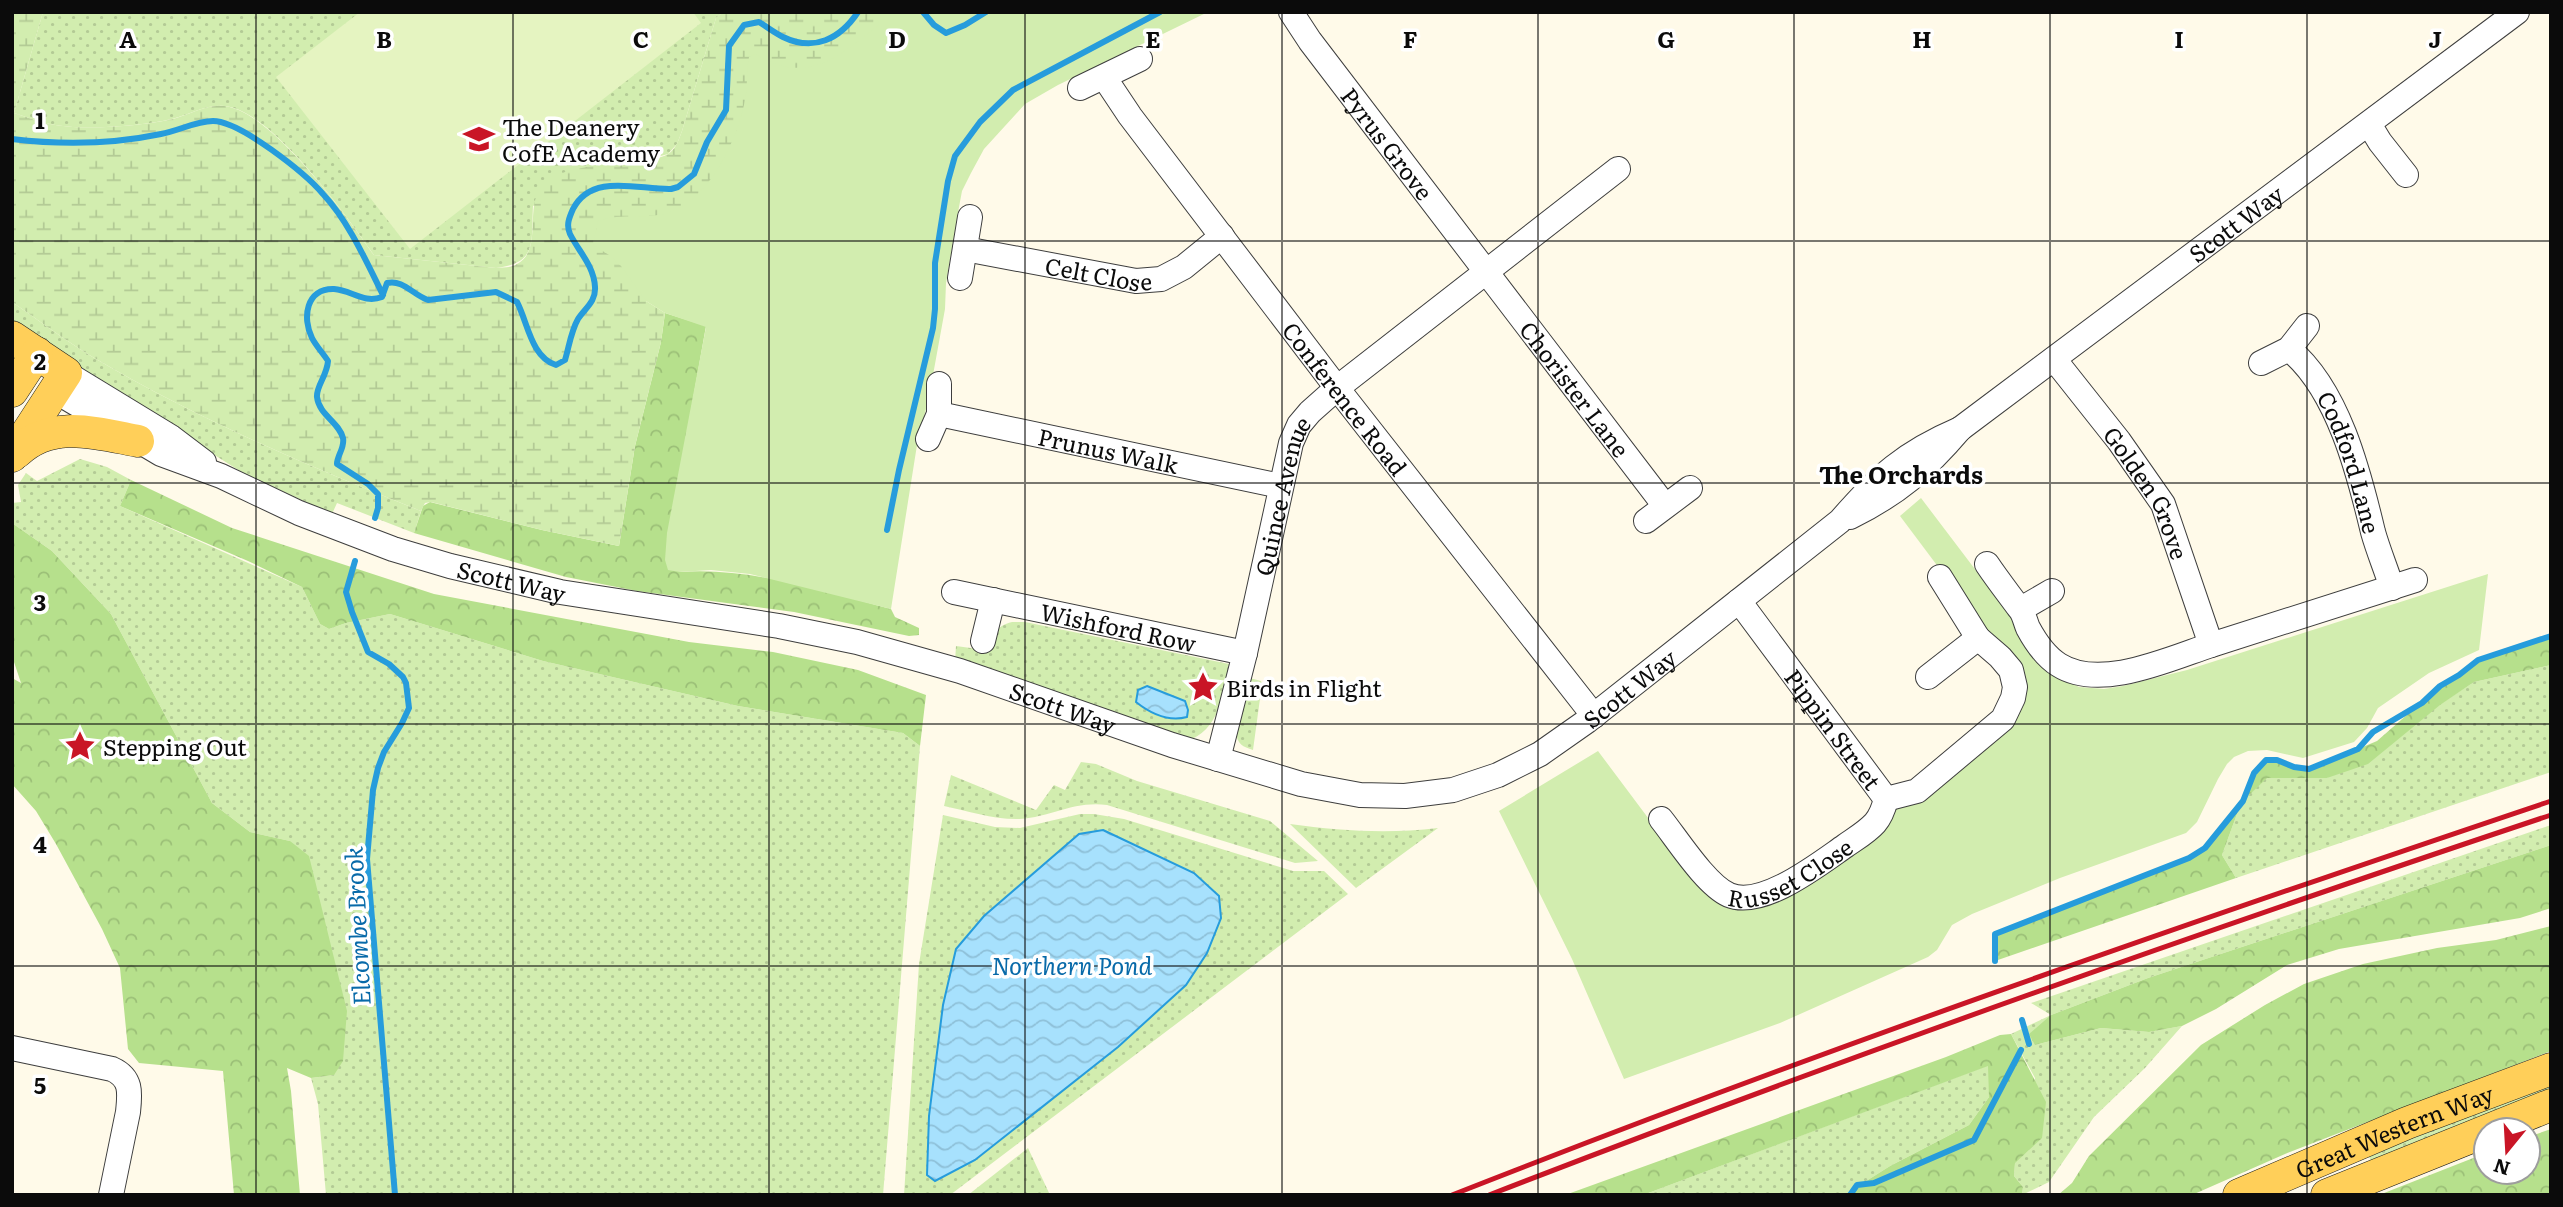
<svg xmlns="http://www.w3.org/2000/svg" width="2563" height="1207" viewBox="0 0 2563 1207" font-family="Literata,serif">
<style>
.grass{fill:url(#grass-dots);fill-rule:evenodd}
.forest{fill:url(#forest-crowns)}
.wetland{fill:url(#wetland-marsh)}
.park{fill:#d2edaf}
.pitch{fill:#e5f4c1}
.water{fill:url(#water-waves);stroke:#269cdc;stroke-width:2}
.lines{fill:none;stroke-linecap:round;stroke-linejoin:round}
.stream{stroke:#269cdc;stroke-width:6}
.minor-casing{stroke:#3e3e3e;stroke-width:26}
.major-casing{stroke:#1c1c1c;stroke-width:33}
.minor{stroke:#fff;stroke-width:24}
.major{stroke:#ffcf59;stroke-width:32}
.rail{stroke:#c91526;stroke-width:5}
.grid{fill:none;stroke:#0b0b0b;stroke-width:2;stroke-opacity:0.55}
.labels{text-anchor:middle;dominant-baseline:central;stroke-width:7;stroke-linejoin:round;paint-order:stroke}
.poi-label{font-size:23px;fill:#0b0b0b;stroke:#fff;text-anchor:start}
.street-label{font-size:23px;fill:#0b0b0b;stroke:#fff}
.neighbourhood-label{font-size:24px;font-weight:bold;fill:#0b0b0b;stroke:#fff}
.water-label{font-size:24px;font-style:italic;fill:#086aa9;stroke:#fff}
.grid-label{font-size:23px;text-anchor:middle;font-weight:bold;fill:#0b0b0b;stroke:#fff;stroke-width:7;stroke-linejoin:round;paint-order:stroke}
</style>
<defs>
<pattern id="grass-dots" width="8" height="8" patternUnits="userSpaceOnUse" patternTransform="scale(1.75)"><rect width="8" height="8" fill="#d2edaf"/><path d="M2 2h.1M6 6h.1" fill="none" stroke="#b3ca95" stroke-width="1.8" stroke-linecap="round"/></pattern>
<pattern id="forest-crowns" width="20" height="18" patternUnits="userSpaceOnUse" patternTransform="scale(1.75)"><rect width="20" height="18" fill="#b6e08c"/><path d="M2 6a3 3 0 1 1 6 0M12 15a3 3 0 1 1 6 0" fill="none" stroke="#9bbf77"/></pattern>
<pattern id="wetland-marsh" width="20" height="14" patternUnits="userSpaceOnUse" patternTransform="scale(1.75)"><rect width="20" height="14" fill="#d2edaf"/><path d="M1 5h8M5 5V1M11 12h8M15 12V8" fill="none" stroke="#b3ca95"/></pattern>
<pattern id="water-waves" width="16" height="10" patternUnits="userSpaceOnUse" patternTransform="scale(1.75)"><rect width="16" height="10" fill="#a7e1fd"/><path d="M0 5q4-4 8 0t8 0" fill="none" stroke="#8ec0d8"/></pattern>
</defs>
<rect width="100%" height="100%" fill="#fffae9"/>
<!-- grass -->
<path class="grass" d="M43,12H723L716,18L682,131L677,144L668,154L650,159L604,165L533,206C531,242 538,263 496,268L374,255C348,218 271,109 224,106C206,104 189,115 172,119C142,126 80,131 50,124C38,121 26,117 14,113Z
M12,302C40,321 67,342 96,359C200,420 310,467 421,511L414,533L337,503L332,514L243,473L12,327Z
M80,459L107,467L131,480L120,506L302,587L320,624L329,629L346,623L390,614L543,661L738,706L903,733L920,746L883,1195H326L318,1104L311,1078L334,1075L290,841L250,832L212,803L111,614L52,551L12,523V503L21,502L18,485L26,473L37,481Z
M1012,622H1025L1229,664C1224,693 1219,732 1186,741L955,662L956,646L985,650C991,636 996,626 1012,622Z
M2551,665V772L2236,878L2222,855L2241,803L2266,778H2327L2474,682Z
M1246,677L1261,681L1262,684L1253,750C1243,747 1237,744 1236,732Z
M1081,762L1096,764L1137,781L1270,821L1318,861L1295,863L1107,805C1072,801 1052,817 1020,819C995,820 968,811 944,806L951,775L1036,810L1054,785L1065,790Z
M1080,814H1094L1124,819L1293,871H1324L1348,894L950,1195H904L919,964L943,815L995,827L1020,828ZM1079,834L1219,896L1221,918L1207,953L929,1116L943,1005L956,949L984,916Z
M1290,824C1340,831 1388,834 1438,828L1356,888Z
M2551,825V845L2148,978L2051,1015L2035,1045L2101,1028L2149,1032L2182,1026L2145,1068L2094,1117L2049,1182L2022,1195L2023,1187L2014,1176L2015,1162L2029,1150L2035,1078L2011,1034L2051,1015L2031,1003Z
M1989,1065V1097L1969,1125L1890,1166L1844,1195H1643Z
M2551,1080V1093L2372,1162L2367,1154Z
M1028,1148L1050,1195H968Z"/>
<!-- forest -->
<path class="forest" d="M665,313L706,326L683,455L680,572C752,567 822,591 891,609L895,617L919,628V635L909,636L794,612L637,591L566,577L414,533L423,506L430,502L542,530L619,546L635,446L661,342Z
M131,480L232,528L434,594L689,642L773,652L858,670L926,695L920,746L903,733L738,706L543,661L390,614L346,623L329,629L320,624L302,587L248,561L120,506Z
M12,523L52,551L111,614L212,803L250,832L290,841L309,856L347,1011L343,1061L334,1075L311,1078L287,1068L291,1091L300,1195H234L223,1071L139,1063L128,1049L120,968L102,929L56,844L36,811L12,784V678L21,683L12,656Z
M2551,636V665L2474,682L2440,705L2368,764L2327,778H2267L2243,801L2254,773L2266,760H2277L2294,767L2309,769L2358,749L2377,741L2440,686L2459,675L2478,660Z
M2241,803L2222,855L2236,878L1995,961V934L2189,858L2205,848Z
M2551,845V908L2520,918L2339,949L2287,965L2216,1009L2182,1026L2149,1032L2101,1028L2035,1045L2029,1034L2051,1015L2148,978Z
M2551,926V1051L2285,1154L2192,1195H2058L2072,1183L2089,1156L2201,1045L2265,1005L2304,984L2363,964L2437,948L2496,940Z
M2011,1034L2046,1102L2042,1138L2015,1163L2014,1176L2023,1187L2022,1195H1844L1890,1166L1969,1125L1989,1097L1988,1066L1643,1195H1565L1946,1057L2000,1035Z
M2551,1129V1195H2379L2486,1153V1172H2528V1137Z"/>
<!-- wetland -->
<path class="wetland" d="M12,12H43L14,113C26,117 38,121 50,124C81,131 142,126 173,119C189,115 206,104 224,106C271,110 348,218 374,255L496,268C503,267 512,268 517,264C547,248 518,197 551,178C572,166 612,164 637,161C646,160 660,159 668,154C676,149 679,139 682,131L716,18L723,12L800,14L809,12H929L646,301L665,313L661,342L635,446L619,546L542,530L431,502L425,503L421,511C310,467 200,420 96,359C67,342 40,321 12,302Z"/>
<!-- park -->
<path class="park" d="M869,12H1208L1058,85L1025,104L984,149L971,173L962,191L959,207L946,283L945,309L929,397L917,445L891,609L750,574L711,570L680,572L668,570L665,560L667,533L706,327L665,313L646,301L621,266L609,255L593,245L598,221C622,212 649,221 673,211C711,196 738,138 745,100C748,86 746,71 749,57L755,54C809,86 838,57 880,24Z
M1921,498L2015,622L2063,679L2079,687L2104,689L2123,686L2187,670L2488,574L2479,650L2429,673L2378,708L2367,728L2354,742L2303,758L2267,750L2248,751L2234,757L2227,764L2218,779L2197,822L2186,833L2060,878L1972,914L1952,925L1937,950L1928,957L1780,1023L1624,1079L1572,959L1499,811L1598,751L1696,882L1737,906L1888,815L2021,693L1951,584L1900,516Z"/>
<!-- pitch -->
<path class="pitch" d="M360,12H693L701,23L410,249L276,77Z"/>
<!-- water -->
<path class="water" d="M1147,686L1185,701L1188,710L1187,717C1168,722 1151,714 1136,702L1138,690Z
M1103,830L1194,873L1219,896L1221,918L1207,953L1186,985L1118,1047L975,1160L935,1181L927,1175L929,1116L943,1005L956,949L984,916L1079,834Z"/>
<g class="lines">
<!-- stream -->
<path class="stream" d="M923,12L934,25L946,33L965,25L986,12
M12,139C61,145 113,144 161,134C178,131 196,121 213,121C240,121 305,173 323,194C349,222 366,261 383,295
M375,518L378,508V494L368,484L337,464C337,455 345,448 343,438C339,422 319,415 317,397C316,386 327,376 328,361C323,353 316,346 312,338C302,318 306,288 334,289C351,290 364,304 382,297L387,283C403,279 413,295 428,300L496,292L517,302C528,323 531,357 556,365L565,360C569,347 571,331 578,319C585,308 596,302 595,287C594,266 579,252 570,234C566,225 569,218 573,209C592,172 639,190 671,189L678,187L694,174L707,142L726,110L729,46L744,25L759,22C767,27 775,33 783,37C814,52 840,39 858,12
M887,530L899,470L933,328L935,309V263L948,181L955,156L980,122L1013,90L1160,12
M355,561L346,592L352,612L368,652L389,664L403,677L406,683L409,708L402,723L384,752L378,768L373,790L367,859L395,1195
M1995,961V934L2189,858L2205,848L2243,801L2254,773L2266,760H2277L2294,767L2309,769L2358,749L2373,732L2422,703L2440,686L2459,675L2478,660L2551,636
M2022,1020L2029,1044
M1850,1195L1857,1185L1874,1183L1974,1140L2021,1050"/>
<defs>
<g id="minor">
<path id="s1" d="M1291,12L1310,41L1665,506"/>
<path id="s2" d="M1104,77L1130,116L1337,388L1594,716"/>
<path d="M1080,88L1140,59"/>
<path d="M2369,124L2380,142L2406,175"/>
<path id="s3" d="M965,249L1136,281L1161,279L1184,267L1222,236"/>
<path d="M960,278L970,217"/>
<path id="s4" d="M2289,349C2338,389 2359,473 2373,532C2378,550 2386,569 2392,588"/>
<path id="s5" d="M2054,359L2119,441L2163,504L2211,645L2415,580"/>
<path d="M2261,363L2289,349L2307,326"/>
<path d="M66,373L171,437L204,462"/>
<path id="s6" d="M55,391L161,454L221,476L299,513L393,549L450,566L560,592L779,626L857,642L960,671L1172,745L1301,784L1360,795L1405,796L1453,790L1498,775L1540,754L1587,721L1840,521C1879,476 1904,453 1960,429"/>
<path id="s7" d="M939,414L1280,486"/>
<path d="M928,439L939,414V384"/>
<path id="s8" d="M1850,517C1897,494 1926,469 1960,429L2517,12"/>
<path d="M1646,521L1690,488"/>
<path d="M1987,564C1997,579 2008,593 2019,608C2024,613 2025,621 2028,628C2035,641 2046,657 2059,665C2100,691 2169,659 2211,645"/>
<path id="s9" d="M954,592L1245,653"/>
<path id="s10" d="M1739,601L1886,799L1917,791L2003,719L2013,698L2015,687L2011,670L2000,657L1978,638L1940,577"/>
<path d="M2021,609L2052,591"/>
<path d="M983,641L993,600"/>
<path d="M1928,677L1978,638"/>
<path id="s11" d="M1218,759L1245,653L1291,443L1299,425L1310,412L1337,388L1618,169"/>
<path id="s12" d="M1661,819C1677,839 1706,885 1729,895C1762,909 1819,864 1845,846C1855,839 1867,832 1875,823C1881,816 1884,807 1886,799"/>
<path d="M12,1048L112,1069C132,1078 130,1093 128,1112L111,1195"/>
</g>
<g id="major">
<path d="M12,337L66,373L12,456"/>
<path d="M12,391L37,353"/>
<path d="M17,452C52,419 96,433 138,441"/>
<path id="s13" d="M2239,1195L2407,1123L2551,1069"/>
<path d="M2327,1195L2551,1105"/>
</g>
</defs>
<!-- minor casing -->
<use href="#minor" class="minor-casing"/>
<!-- major casing -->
<use href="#major" class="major-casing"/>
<!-- minor -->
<use href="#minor" class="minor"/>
<!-- major -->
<use href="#major" class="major"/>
<!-- rail -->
<path class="rail" d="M1452,1195C1815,1052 2182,925 2551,801
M1489,1195C1840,1059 2194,934 2551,815"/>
</g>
<!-- grid -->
<path class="grid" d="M256,12V1195M513,12V1195M769,12V1195M1025,12V1195M1282,12V1195M1538,12V1195M1794,12V1195M2050,12V1195M2307,12V1195M12,241H2551M12,483H2551M12,724H2551M12,966H2551"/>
<!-- icons -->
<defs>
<symbol id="school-bare" viewBox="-9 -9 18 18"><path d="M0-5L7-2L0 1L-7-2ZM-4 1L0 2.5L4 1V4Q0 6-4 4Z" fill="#c91526" stroke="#fff" stroke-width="2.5" paint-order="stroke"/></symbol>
<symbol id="sight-bare" viewBox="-9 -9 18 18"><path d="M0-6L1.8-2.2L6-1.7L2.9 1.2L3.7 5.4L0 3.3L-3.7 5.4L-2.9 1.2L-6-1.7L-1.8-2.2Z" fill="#c91526" stroke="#fff" stroke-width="2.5" paint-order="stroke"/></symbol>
</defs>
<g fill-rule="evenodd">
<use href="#school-bare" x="457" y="117" width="44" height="44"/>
<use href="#sight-bare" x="1181" y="665" width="44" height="44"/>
<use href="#sight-bare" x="58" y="724" width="44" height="44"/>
</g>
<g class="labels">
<!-- poi labels -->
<g class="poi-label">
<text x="502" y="126">The Deanery<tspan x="502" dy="26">CofE Academy</tspan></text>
<text x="1226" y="687">Birds in Flight</text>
<text x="103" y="746">Stepping Out</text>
</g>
<!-- street labels -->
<g class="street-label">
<text stroke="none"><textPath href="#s1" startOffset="163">Pyrus Grove</textPath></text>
<text stroke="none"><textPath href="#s8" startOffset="486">Scott Way</textPath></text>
<text stroke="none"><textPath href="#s3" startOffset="136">Celt Close</textPath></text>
<text stroke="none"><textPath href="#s1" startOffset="472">Chorister Lane</textPath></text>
<text stroke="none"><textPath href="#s2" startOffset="402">Conference Road</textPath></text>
<text stroke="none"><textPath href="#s7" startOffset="173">Prunus Walk</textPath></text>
<text stroke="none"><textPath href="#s4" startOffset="131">Codford Lane</textPath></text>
<text stroke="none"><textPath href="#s5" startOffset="164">Golden Grove</textPath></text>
<text stroke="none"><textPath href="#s11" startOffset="271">Quince Avenue</textPath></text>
<text stroke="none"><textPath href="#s6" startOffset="497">Scott Way</textPath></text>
<text stroke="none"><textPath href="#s9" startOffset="168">Wishford Row</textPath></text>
<text stroke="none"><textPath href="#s6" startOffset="1673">Scott Way</textPath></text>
<text stroke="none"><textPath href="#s6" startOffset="1064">Scott Way</textPath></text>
<text stroke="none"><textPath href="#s10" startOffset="159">Pippin Street</textPath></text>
<text stroke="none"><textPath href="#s12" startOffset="170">Russet Close</textPath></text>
<text stroke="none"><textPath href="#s13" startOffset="168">Great Western Way</textPath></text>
</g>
<!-- neighbourhood labels -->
<g class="neighbourhood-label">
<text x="1901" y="473">The Orchards</text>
</g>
<!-- water labels -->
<g class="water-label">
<text transform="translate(356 926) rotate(-93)">Elcombe Brook</text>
<text x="1072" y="964">Northern Pond</text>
</g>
</g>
<g class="grid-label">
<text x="128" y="48">A</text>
<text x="384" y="48">B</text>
<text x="641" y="48">C</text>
<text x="897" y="48">D</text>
<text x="1153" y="48">E</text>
<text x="1410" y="48">F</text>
<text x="1666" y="48">G</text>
<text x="1922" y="48">H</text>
<text x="2179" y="48">I</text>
<text x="2435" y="48">J</text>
<text x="40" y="129">1</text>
<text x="40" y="370">2</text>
<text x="40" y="611">3</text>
<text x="40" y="853">4</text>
<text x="40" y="1094">5</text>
</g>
<!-- border -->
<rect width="2563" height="1207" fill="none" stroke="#0b0b0b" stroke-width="28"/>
<!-- north arrow -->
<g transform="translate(2507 1151) rotate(198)"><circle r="33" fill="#ffffff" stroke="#9d9d9d" stroke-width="2"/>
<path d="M0-5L12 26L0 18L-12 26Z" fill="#c91526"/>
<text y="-10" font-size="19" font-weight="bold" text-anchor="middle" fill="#0b0b0b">N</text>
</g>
</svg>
